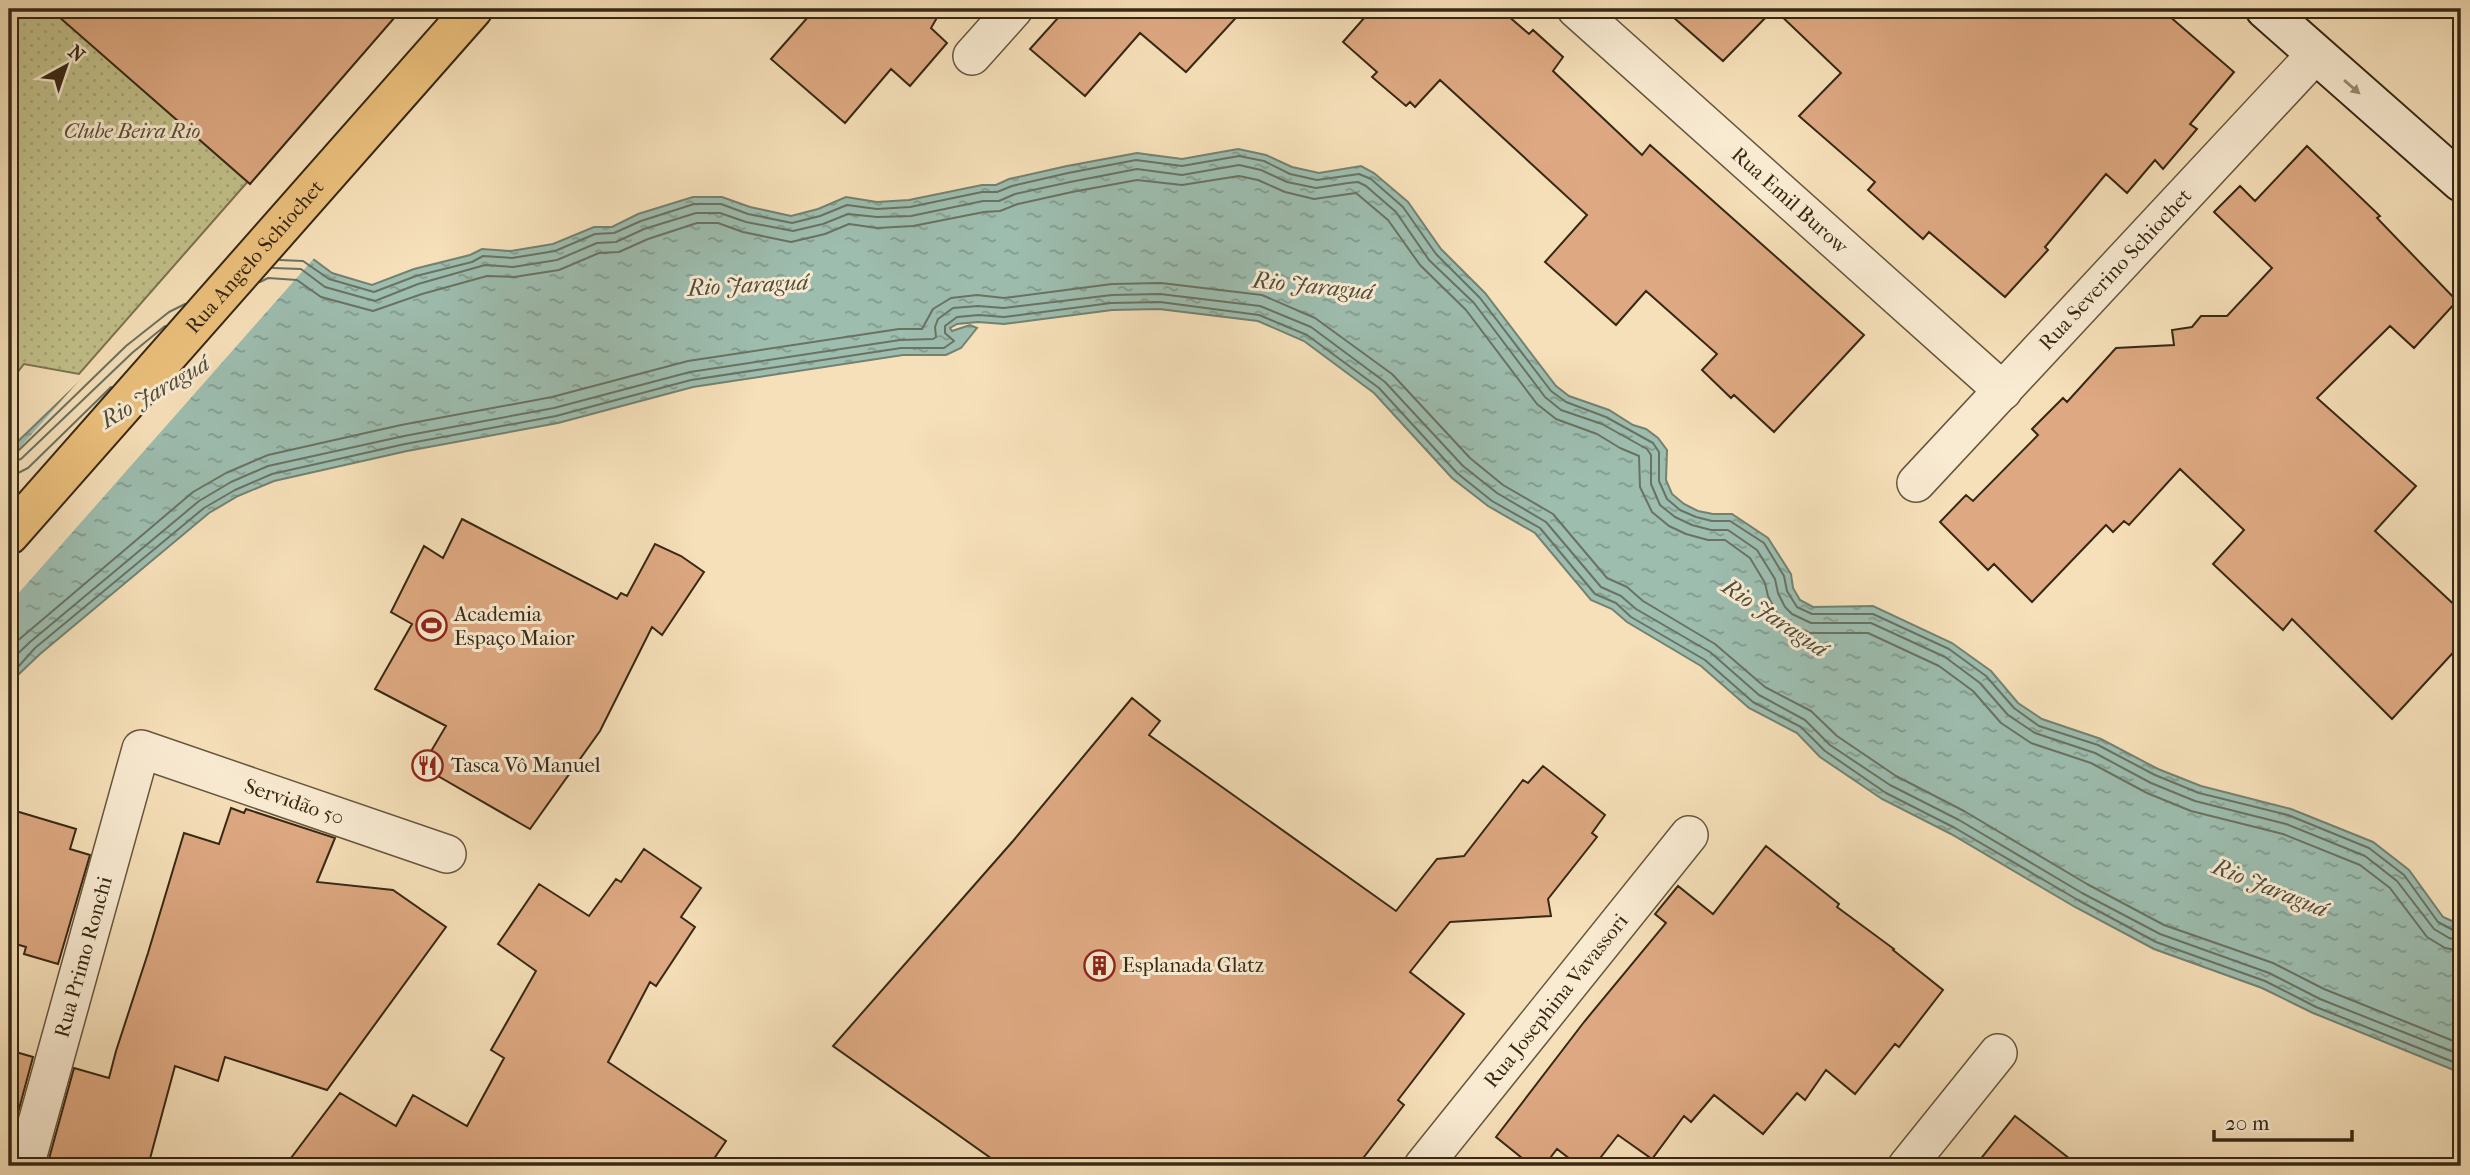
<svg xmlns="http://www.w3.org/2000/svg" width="2470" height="1175" viewBox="0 0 2470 1175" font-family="'IM FELL French Canon',serif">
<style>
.park{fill:url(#park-dots);stroke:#7c7450;stroke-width:2}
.water{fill:url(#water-ripples);stroke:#748171;stroke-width:2}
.pier{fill:#f6e0b9}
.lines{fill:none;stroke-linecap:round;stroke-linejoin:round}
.shore{stroke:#6a7262;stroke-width:2}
.building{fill:#dea982;stroke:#372814;stroke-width:2}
.street-casing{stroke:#67563d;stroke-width:40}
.secondary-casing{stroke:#372814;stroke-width:42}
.primary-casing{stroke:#372814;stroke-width:42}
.street{stroke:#f9ebd2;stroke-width:37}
.secondary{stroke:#f9ebd2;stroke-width:38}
.primary{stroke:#ebc07c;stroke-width:38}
.oneway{fill:#988a73}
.labels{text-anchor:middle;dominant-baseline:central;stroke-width:6;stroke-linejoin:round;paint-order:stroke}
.park-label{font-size:21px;font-style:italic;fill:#5a4e32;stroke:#f9ebd2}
.street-label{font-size:21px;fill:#372814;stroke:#f9ebd2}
.poi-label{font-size:21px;fill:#372814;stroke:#f9ebd2;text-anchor:start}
.water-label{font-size:23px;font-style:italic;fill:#504d3b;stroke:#f9ebd2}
</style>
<defs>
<pattern id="park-dots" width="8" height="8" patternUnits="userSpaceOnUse" patternTransform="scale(1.75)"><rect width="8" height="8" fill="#c2c18b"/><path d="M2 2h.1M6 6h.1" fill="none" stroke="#a7a677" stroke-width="1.8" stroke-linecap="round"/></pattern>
<pattern id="water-ripples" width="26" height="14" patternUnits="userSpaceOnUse" patternTransform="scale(1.75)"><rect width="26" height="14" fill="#9dbdaf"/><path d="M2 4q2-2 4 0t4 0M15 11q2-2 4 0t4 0" fill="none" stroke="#819a8d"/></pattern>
</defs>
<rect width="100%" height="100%" fill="#f6e0b9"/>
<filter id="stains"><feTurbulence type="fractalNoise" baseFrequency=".00286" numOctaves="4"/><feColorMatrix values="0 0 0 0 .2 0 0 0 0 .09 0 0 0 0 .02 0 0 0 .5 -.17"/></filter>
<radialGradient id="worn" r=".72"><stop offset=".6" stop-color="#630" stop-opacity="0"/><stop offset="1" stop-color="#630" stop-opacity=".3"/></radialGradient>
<!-- park -->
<path class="park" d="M9,9H399L79,374L24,364L9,383Z"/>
<!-- water -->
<path class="water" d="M1238,149L1266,155L1292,167L1319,173L1361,166L1374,173L1408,202L1441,249L1485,293L1556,386L1569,396L1609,410L1633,425L1646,429L1658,438L1667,450L1666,480L1672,494L1684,504L1698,511L1713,514H1732L1768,538L1791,574L1793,588L1800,600L1813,607L1873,606L1952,643L1991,671L2018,703L2042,719L2101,739L2158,769L2201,786L2291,809L2373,842L2409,870L2443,917L2461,925V1073L2313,1013L2262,988L2154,949L2075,907L1951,834L1882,799L1820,757L1797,733L1749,708L1701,666L1627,622L1612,609L1591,600L1535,533L1488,506L1452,478L1374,393L1304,341L1258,321L1159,309L1112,310L1004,324L978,322L957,324L950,328L952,331L970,325L977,328L961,348L946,355H903L693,387L558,423L407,451L274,481L238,496L209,513L40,654L19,674L9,689V450L122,341L305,253L332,273L372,285L414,269L470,255L482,249L511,251L553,244L594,227H612L638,214L693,197H722L750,207L791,216L818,209L846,197L877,202L909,200L982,185H996L1009,179L1067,166L1137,153L1182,159Z"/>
<!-- pier -->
<path class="pier" d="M261,248L306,250L316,256L9,604V460L100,357L119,338L164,303L190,290L214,272Z"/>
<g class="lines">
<!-- shore -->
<path class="shore" d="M280,260L303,261L329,279L374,292L416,276L472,262L483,256L512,258L555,251L595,234L614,233L641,221L694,204H721L748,214L792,223L820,216L847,205L877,209L910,207L982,192H997L1012,186L1068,173L1136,160L1182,166L1239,156L1264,161L1290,174L1317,180L1359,174L1371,179L1403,207L1436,254L1480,298L1551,391L1566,402L1606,417L1653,443L1659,452V481L1667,499L1680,510L1696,517L1712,521H1730L1764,543L1784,576L1787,591L1797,607L1812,614H1873L1949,649L1986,676L2014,708L2039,726L2098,745L2155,775L2199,793L2288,815L2369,848L2404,875L2438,922L2453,930L2461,932
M273,268L301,269L325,287L375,301L418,284L485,265L513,267L557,260L597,243L616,242L644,229L696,213H720L746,222L793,231L823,224L848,214L877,217L911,216L983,201H999L1015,194L1070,182L1137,169L1182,175L1239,165L1261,170L1287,182L1316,188L1348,183L1358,182L1366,186L1396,212L1429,260L1474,303L1545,397L1561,410L1602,424L1647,449L1651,455V484L1660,505L1675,517L1692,525L1711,530H1728L1757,550L1775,579L1778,593L1785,607L1792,614L1811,623H1871L1945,657L1980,683L2008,715L2035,733L2095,753L2151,783L2195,801L2286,824L2365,856L2397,881L2434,929L2449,938L2461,941
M260,282L268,278L297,280L321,297L373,311L422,294L487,276L514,277L559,270L599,253L619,252L648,239L697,223H718L743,232L791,242L825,234L849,224L877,228L913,226L984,212L1000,211L1018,204L1072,192L1137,180L1182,185L1239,176L1258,180L1285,192L1314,199L1356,193L1388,220L1420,265L1466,310L1537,404L1556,419L1597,434L1620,448L1639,456L1640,487L1652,512L1669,526L1686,534L1708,540H1725L1750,558L1765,583L1768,596L1776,612L1787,623L1809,633H1868L1939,666L1973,691L2001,723L2031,743L2091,763L2147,793L2191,811L2283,834L2360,865L2390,888L2427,937L2445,948L2461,951
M9,454L17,452L126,346L169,312L185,304
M9,463L21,459L132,353L165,326
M9,474L18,473L28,468L111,387
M9,648L193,492L226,473L268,455L401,425L552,397L688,361L899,329H922L933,309L951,298L977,295L1004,298L1112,284L1161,283L1262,295L1315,318L1392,374L1470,458L1503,485L1553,514L1607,578L1627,587L1643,601L1715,644L1765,687L1811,711L1837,736L1896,776L1964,811L2087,884L2164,925L2273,963L2324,989L2461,1044
M9,662L30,642L199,501L231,482L268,466L404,436L554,408L690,372L900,340L933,339L936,337L935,327L938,319L953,308L978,306L1004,308L1112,295L1160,294L1260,306L1311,327L1385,382L1463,466L1497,493L1546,522L1601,587L1621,596L1636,609L1710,652L1759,695L1805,720L1830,745L1890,785L1959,820L2082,893L2160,934L2269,973L2320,999L2461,1055
M9,677L35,648L204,508L235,490L272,474L405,444L556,416L691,380L901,348H944L954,341L945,333V326L957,317L979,315L1004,317L1111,303L1160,302L1259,315L1307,335L1379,388L1457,473L1492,501L1540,528L1595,594L1616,603L1631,617L1705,660L1753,702L1801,727L1825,751L1886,793L1955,828L2078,900L2156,942L2265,981L2316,1007L2461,1065"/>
</g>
<!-- building -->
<path class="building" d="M50,9H402L250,184Z
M815,9H942L931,28L947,43L910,86L891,69L845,123L771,59Z
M1066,9H1244L1186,72L1140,33L1085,96L1030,49Z
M1372,9H1500L1529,34L1533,30L1563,57L1553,71L1642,155L1650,145L1864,335L1774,432L1734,395L1731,398L1702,370L1717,354L1646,291L1616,325L1545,262L1587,215L1440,80L1415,107L1410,102L1406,106L1372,77L1377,72L1343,42Z
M1664,9H2161L2234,72L2190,124L2197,129L2163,169L2155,160L2127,193L2106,174L2045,247L2048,250L2005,297L1929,232L1923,239L1868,190L1875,182L1799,116L1841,73L1774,9L1723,61Z
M2307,146L2380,216L2377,218L2457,301L2414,348L2390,326L2317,398L2416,486L2375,531L2461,611V644L2392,719L2292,619L2283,630L2213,564L2244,530L2180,469L2129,525L2124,521L2113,532L2106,525L2032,602L1994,564L1988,570L1940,522L1966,495L1973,501L2038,435L2032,429L2063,398L2067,402L2116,348L2174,345L2172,330L2192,327L2201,316H2227L2272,268L2214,212L2240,186L2255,201Z
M462,519L617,599L621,593L627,596L655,544L681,556L704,572L662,635L652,627L600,731L530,829L424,768L429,760L427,758L446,726L375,689L412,624L391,612L424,546L443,558Z
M1132,698L1160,721L1149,735L1396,911L1437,859L1464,856L1523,780L1528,783L1543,766L1605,815L1592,833L1597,837L1548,899L1551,916L1450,922L1410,972L1464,1014L1398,1100L1404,1105L1357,1166H1002L833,1046L1013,841Z
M231,808L244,813L246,809L335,838L317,882L393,890L446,927L327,1090L225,1057L218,1081L175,1066L148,1166H47L74,1068L109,1078L116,1051L148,953L184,833L219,844Z
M9,809L76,829L70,849L90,855L58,964L24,954L26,947L9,942Z
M1766,846L1839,904L1837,907L1894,949L1893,950L1943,990L1899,1047L1895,1044L1855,1094L1826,1070L1805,1100L1797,1093L1763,1134L1714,1095L1691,1122L1684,1116L1652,1159L1618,1135L1594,1166H1579L1557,1149L1544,1166H1532L1496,1137L1584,1022L1666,923L1655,914L1678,886L1713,914Z
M644,849L701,888L681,917L695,927L656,986L650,982L608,1062L726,1141L709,1166H285L340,1093L396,1126L413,1095L467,1126L504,1058L491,1050L536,971L498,944L539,884L589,916L616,879L621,882Z
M9,1050L33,1057L9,1146Z
M2015,1116L2079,1166H1975Z"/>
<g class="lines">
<defs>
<g id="street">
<path id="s1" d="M1576,9L2003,391"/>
<path d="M972,56L1014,9"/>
<path id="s2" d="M1916,483L2315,55"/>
<path id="s3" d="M25,1166L141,749L447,854"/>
<path id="s4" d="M1423,1166L1689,835"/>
<path d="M1907,1166L1998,1053"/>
</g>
<path id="secondary" d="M2265,9L2461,182"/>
<g id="primary">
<path id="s5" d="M9,535L473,9"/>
</g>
</defs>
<!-- street casing -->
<use href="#street" class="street-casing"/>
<!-- secondary casing -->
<use href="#secondary" class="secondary-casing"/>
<!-- primary casing -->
<use href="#primary" class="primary-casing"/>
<!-- street -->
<use href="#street" class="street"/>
<!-- secondary -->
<use href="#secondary" class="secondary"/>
<!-- primary -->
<use href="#primary" class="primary"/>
</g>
<!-- one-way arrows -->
<defs><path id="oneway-solid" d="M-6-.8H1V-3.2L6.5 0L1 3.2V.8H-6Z" transform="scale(1.75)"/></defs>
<use class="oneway" href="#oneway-solid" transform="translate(2352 87) rotate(41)"/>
<!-- icons -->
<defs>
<symbol id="stadium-ring" viewBox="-11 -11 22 22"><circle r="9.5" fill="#f9ebd2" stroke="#8f2418" stroke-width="1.5"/><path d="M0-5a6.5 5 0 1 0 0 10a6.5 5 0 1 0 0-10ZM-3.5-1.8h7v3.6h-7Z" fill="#8f2418"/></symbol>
<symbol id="restaurant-ring" viewBox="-11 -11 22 22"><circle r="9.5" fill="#f9ebd2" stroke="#8f2418" stroke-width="1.5"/><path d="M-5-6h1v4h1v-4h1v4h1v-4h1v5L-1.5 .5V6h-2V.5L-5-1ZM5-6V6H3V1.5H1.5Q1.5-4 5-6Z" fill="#8f2418"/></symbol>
<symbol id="building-ring" viewBox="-11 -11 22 22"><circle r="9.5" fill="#f9ebd2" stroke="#8f2418" stroke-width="1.5"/><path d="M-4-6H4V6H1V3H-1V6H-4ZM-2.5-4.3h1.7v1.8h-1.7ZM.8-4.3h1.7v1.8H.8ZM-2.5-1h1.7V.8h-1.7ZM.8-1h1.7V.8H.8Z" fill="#8f2418"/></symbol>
</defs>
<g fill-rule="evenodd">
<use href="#stadium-ring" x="414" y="608" width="35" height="35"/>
<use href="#restaurant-ring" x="410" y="748" width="35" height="35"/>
<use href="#building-ring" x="1082" y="948" width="35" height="35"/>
</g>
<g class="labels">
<!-- park labels -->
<g class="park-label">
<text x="132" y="131">Clube Beira Rio</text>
</g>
<!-- street labels -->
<g class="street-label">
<text stroke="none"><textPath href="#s1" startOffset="287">Rua Emil Burow</textPath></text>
<text stroke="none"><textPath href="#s5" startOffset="371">Rua Angelo Schiochet</textPath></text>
<text stroke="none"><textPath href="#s2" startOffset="292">Rua Severino Schiochet</textPath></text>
<text stroke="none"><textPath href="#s3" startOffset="595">Servidão 50</textPath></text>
<text stroke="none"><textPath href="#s3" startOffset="217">Rua Primo Ronchi</textPath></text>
<text stroke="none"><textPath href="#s4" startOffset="212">Rua Josephina Vavassori</textPath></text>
</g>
<!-- poi labels -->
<g class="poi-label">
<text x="454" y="614">Academia<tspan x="454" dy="24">Espaço Maior</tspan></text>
<text x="451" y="765">Tasca Vô Manuel</text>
<text x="1122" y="965">Esplanada Glatz</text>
</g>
<!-- water labels -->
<g class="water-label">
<text transform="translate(748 285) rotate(-3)">Rio Jaraguá</text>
<text transform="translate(1313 286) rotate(6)">Rio Jaraguá</text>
<text transform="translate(155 392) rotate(-30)">Rio Jaraguá</text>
<text transform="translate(1775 618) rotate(34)">Rio Jaraguá</text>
<text transform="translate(2270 888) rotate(22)">Rio Jaraguá</text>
</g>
</g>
<!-- margin -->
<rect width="2470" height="1175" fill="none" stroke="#f6e0b9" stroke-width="35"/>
<rect x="10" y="10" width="2449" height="1154" fill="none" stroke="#372814" stroke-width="3.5"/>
<rect x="18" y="18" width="2435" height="1140" fill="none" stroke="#372814" stroke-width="2"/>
<!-- north arrow -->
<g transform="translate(66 66) rotate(40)" stroke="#f9ebd2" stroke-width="5" paint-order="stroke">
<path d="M0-5L12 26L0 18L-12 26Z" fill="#372814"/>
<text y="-10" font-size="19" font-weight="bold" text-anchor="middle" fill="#372814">N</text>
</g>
<!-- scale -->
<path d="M2214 1130v10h138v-10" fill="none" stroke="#372814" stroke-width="3.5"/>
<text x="2225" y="1130" font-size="21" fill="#372814" stroke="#f9ebd2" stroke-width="5" paint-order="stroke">20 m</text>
<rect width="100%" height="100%" filter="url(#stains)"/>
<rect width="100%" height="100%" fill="url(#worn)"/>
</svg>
